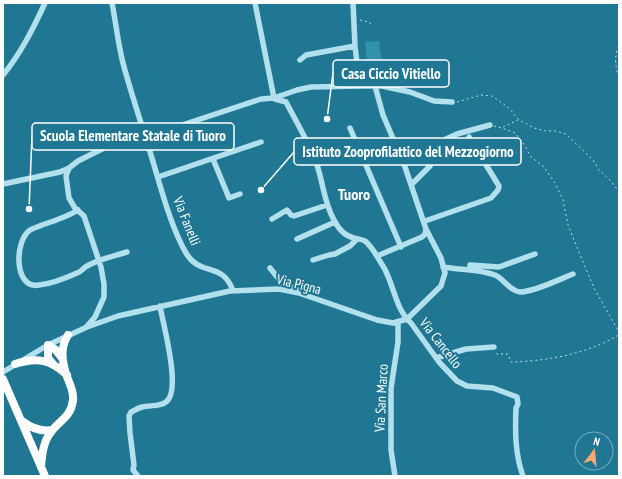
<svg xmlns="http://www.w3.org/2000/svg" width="622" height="479" viewBox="0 0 622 479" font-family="'PT Sans Narrow',sans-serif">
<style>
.green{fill:#3192ae}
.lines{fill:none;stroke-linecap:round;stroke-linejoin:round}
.path{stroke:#b2e0ed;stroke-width:1;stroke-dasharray:2 3;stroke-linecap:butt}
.minor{stroke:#b2e0ed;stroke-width:5.5}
.highway{stroke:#fff;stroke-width:8}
.labels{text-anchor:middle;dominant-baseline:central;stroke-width:4;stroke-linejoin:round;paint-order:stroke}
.street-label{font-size:14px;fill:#fff;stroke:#207793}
.quarter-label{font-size:16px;font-weight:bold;fill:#fff;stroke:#207793}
.leader{fill:none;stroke:#fff;stroke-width:1.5}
.callout-dot{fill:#fff;stroke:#207793;stroke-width:1.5}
.callout{fill:#207793;stroke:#fff;stroke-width:1.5}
.callout-label{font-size:15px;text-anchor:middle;font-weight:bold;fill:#fff}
</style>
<rect width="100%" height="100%" fill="#207793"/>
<!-- green -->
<path class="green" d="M379,41L382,62L367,63L365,42Z"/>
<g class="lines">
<!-- path -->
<path class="path" d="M360,20L369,22L372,25
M619,46C614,56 615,67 619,77
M457,102L481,95L492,96L509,108L519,120L527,124L534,128L546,131H555L566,134L593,160L599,170L611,181L619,192
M494,126L502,128L515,133L524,144L531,157L544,167L555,183L563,200L568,225L588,274L595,290L619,332
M503,127L518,120
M497,353V354H508L511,362C547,361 586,354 617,336L619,333"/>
<!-- minor -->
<path class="minor" d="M112,3C116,23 118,44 123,63C132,97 144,131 154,165C162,192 172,229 186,253C200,277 223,261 233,291
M255,3L274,98
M353,3L355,46L357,63L360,70L375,86
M300,60L306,55L355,46
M3,75C21,53 33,29 45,3
M275,99L286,102C296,121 307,140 315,159C323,179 323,201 334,220C338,228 345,236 354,238C357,239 362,239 365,241C373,247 378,259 383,266C394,284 395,309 411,323L439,362L457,381L467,386L493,388L517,397L518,404L516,408C515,431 515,454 523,476
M350,128L401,247
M213,159L229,198L240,194
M158,177L261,142
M3,184L60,172L69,168
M412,184L430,166L438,146L446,139L457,134L490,125
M78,210C67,217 54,221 42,225C38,227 33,228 30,230C14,241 14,290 39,285C50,284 66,278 77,273C81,272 83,268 87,266C99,259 114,256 127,252
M272,219L287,210L291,215L294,216L327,205
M425,221L491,198L498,190L499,186L469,137
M297,239L335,222
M377,256L422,237L425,234L426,229
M313,260L329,255L335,254L350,246L357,239
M443,267C460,270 479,269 495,275C504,279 510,291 520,292C534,292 560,279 573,274
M270,268L282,283L297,290
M470,270V265L499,267L535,254
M87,326L95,317L104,297V284L101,267L84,216L75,208L69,198L66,176L69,168L78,161L114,143L146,137L261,99L274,98L297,90L311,87L363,86H382L410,92L434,101L452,102
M436,358L466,349L494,347
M3,372L48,345L87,327L118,316L230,291L279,289L299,293L377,320L393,323L407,319L441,286L445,273L441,258L426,229L404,164L383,115L375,86
M138,476L133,470L134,465L130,433L129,416L131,412C135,410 138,408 142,407C150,405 159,407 166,402C182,391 163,324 160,306
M395,476L391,450V388L398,342V322"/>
<!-- highway -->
<path class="highway" d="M15,364C36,357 50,359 67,375
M54,365L48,358V345L56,350L62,358
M3,379L45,476
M22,421C31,428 40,432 52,430
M41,467C42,455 43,442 51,432C59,420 71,418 73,400C74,390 69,383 66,374C62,360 60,348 68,335"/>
</g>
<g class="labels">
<!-- street labels -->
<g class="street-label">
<text transform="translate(187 221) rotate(68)">Via Fanelli</text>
<text transform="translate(299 284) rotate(14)">Via Pigna</text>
<text transform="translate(441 343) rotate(52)">Via Cancello</text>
<text transform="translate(381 398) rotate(-87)">Via San Marco</text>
</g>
<!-- quarter labels -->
<g class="quarter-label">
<text x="354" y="194">Tuoro</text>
</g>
</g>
<!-- callouts -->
<path class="leader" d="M327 119L333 73M29 209L32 136M261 190L294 152"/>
<g class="callout-dot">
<circle cx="327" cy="119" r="4"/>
<circle cx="29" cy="209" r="4"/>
<circle cx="261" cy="190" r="4"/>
</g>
<g class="callout">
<rect x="333" y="60" width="116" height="27" rx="4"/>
<rect x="32" y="123" width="202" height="27" rx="4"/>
<rect x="294" y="138" width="227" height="27" rx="4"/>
</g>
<g class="callout-label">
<text x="391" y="79">Casa Ciccio Vitiello</text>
<text x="133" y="141">Scuola Elementare Statale di Tuoro</text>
<text x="408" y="157">Istituto Zooprofilattico del Mezzogiorno</text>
</g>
<!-- border -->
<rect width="622" height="479" fill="none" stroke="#ffffff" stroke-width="8"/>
<!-- north arrow -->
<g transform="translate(594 451) rotate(16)"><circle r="19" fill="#207793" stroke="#79adbe"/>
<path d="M0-3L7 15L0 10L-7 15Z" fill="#faa774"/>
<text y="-6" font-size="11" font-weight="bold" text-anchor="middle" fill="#ffffff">N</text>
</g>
</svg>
